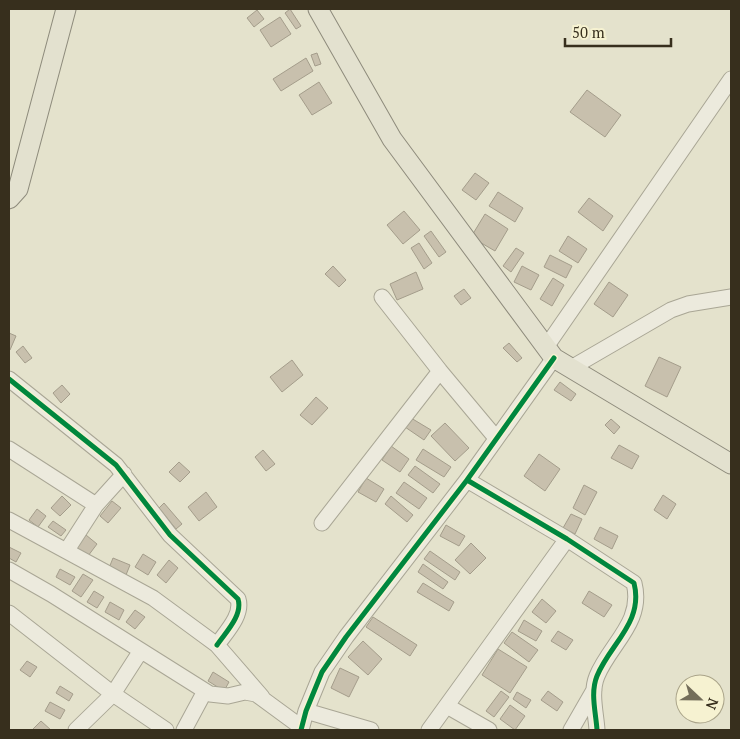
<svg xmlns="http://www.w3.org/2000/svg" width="740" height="739" viewBox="0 0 740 739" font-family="'PT Serif',serif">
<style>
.building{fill:#c8c0ad;stroke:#a49d8b}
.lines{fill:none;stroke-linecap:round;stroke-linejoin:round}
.minor-casing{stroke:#a9a695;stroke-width:17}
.major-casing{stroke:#8e8b7c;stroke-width:21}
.minor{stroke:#eceadd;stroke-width:15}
.major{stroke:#e3e1cf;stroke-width:19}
.cycleway-casing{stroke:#f6f2d1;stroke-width:8}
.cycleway{stroke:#00873e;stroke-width:5}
</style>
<rect width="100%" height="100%" fill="#e4e2cc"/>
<!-- building -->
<path class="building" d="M290,9L301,26L296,29L285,13Z
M257,10L264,19L254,27L247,18Z
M280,17L291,34L271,47L260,30Z
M317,53L321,64L315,66L311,55Z
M306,58L313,71L281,91L273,79Z
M319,82L332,103L312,115L299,95Z
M587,90L621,115L605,137L570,112Z
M475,173L489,183L476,200L462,190Z
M498,192L523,208L515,222L489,206Z
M589,198L613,216L603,231L578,212Z
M404,211L420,230L403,244L387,225Z
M485,214L508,229L495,251L471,237Z
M431,231L446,252L439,257L424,236Z
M568,236L587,249L578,263L559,251Z
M419,243L432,263L424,269L411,248Z
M516,248L524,253L511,272L503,266Z
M550,255L572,266L566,278L544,267Z
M333,266L346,280L339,287L325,274Z
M522,266L539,275L531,290L514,282Z
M416,272L423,289L397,300L390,284Z
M553,278L564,285L552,306L540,299Z
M609,282L628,295L613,317L594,304Z
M464,289L471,298L461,305L454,296Z
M9,333L16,336L10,350L9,349Z
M509,343L522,358L517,362L503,348Z
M23,346L32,358L25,363L16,352Z
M659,357L681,367L667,397L645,386Z
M292,360L303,375L282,392L270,377Z
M560,382L576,394L571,401L554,390Z
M62,385L70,394L61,403L53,393Z
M316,397L328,408L312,425L300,415Z
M411,418L431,430L424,440L405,427Z
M611,419L620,427L614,434L605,425Z
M445,423L469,448L455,461L431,436Z
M619,445L639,456L632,469L611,458Z
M391,446L409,459L400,472L382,460Z
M423,449L451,467L444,477L416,460Z
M263,450L275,464L266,471L255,457Z
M539,454L560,469L545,491L524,476Z
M179,462L190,472L180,482L169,472Z
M415,466L440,484L433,493L408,475Z
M366,478L384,489L376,502L358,492Z
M404,482L427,498L419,509L396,493Z
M584,485L597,492L585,515L573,508Z
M206,492L217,507L199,521L188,507Z
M663,495L676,504L667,519L654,510Z
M62,496L71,505L60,516L51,508Z
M391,496L413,515L407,522L385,504Z
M112,501L121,508L108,523L100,516Z
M164,503L182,524L176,529L159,508Z
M37,509L46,516L38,527L29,520Z
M571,514L582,519L575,534L563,528Z
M53,521L66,530L61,536L48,527Z
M446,525L465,536L459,546L440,536Z
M600,527L618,536L612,549L594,539Z
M86,535L97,544L88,556L76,547Z
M471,543L486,558L470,574L455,560Z
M9,547L21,553L16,562L9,558Z
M430,551L460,572L455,580L424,559Z
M143,554L156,562L148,575L135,567Z
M113,558L130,565L126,575L109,568Z
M169,560L178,568L166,583L157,575Z
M423,564L448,582L443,589L418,572Z
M60,569L75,577L70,585L56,577Z
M83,574L93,580L81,597L72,591Z
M423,583L454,602L449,611L417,592Z
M94,591L104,597L97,608L87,602Z
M589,591L612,605L604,617L582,603Z
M542,599L556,611L546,623L532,612Z
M110,602L124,610L119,620L105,612Z
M135,610L145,617L135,629L126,622Z
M373,617L417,645L410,656L366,627Z
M524,620L542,631L536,641L518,631Z
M558,631L573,640L566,650L551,641Z
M512,632L538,650L529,662L504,643Z
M363,641L382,659L368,675L348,657Z
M498,649L527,667L510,693L482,675Z
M27,661L37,667L30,677L20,670Z
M340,668L359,677L349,697L331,688Z
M213,672L229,682L224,691L208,681Z
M60,686L73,694L69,701L56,693Z
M501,691L509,697L494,717L486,711Z
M548,691L563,702L557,711L541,700Z
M517,692L531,700L526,708L513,699Z
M50,702L65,710L60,719L45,711Z
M510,705L525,716L515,730L500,719Z
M41,721L51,730H32Z"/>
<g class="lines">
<defs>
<path id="minor" d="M382,297L440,371L496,438
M546,347L731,79
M571,368L671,310L688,304L731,297
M9,379L116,465L170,535L238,599C243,615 226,632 217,645
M9,449L96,505
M467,480L567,539L634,583C644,622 610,644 597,676C590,693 596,713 597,730
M9,520L153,598L217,645L262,697
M322,523L440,371
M67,550L96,505L124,474
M9,570L51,594L210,694L228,696L245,692L256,694L301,727
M9,613L113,694L166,730
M447,706L489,730
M306,711L371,730
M76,730L113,694L140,652
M184,730L205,691
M301,730L306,711L322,672L346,637L467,480L554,358
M429,730L567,539
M571,730L594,690"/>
<path id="major" d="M318,9L392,139L554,358L731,464
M9,199L18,189L66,9"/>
</defs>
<!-- minor casing -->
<use href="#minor" class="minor-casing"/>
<!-- major casing -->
<use href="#major" class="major-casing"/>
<!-- minor -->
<use href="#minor" class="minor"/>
<!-- major -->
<use href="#major" class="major"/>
<defs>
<path id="cycleway" d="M9,379L116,465L170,535L238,599C243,615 226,632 217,645
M467,480L567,539L634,583C644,622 610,644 597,676C590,693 596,713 597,730
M301,730L306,711L322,672L346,637L467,480L554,358"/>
</defs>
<!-- cycleway casing -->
<use href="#cycleway" class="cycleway-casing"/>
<!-- cycleway -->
<use href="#cycleway" class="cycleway"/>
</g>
<!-- border -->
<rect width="740" height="739" fill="none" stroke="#372f1d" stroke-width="20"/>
<!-- north arrow -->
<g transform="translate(700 699) rotate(112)"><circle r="24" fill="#f6f2d1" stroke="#aaa489"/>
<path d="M0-4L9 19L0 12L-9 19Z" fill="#746e5a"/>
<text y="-8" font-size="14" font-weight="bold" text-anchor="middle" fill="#372f1d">N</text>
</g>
<!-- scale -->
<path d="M565 38v8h106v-8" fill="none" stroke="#372f1d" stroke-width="2.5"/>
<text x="572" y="38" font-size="15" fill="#372f1d" stroke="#f6f2d1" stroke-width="4" paint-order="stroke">50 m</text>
</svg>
